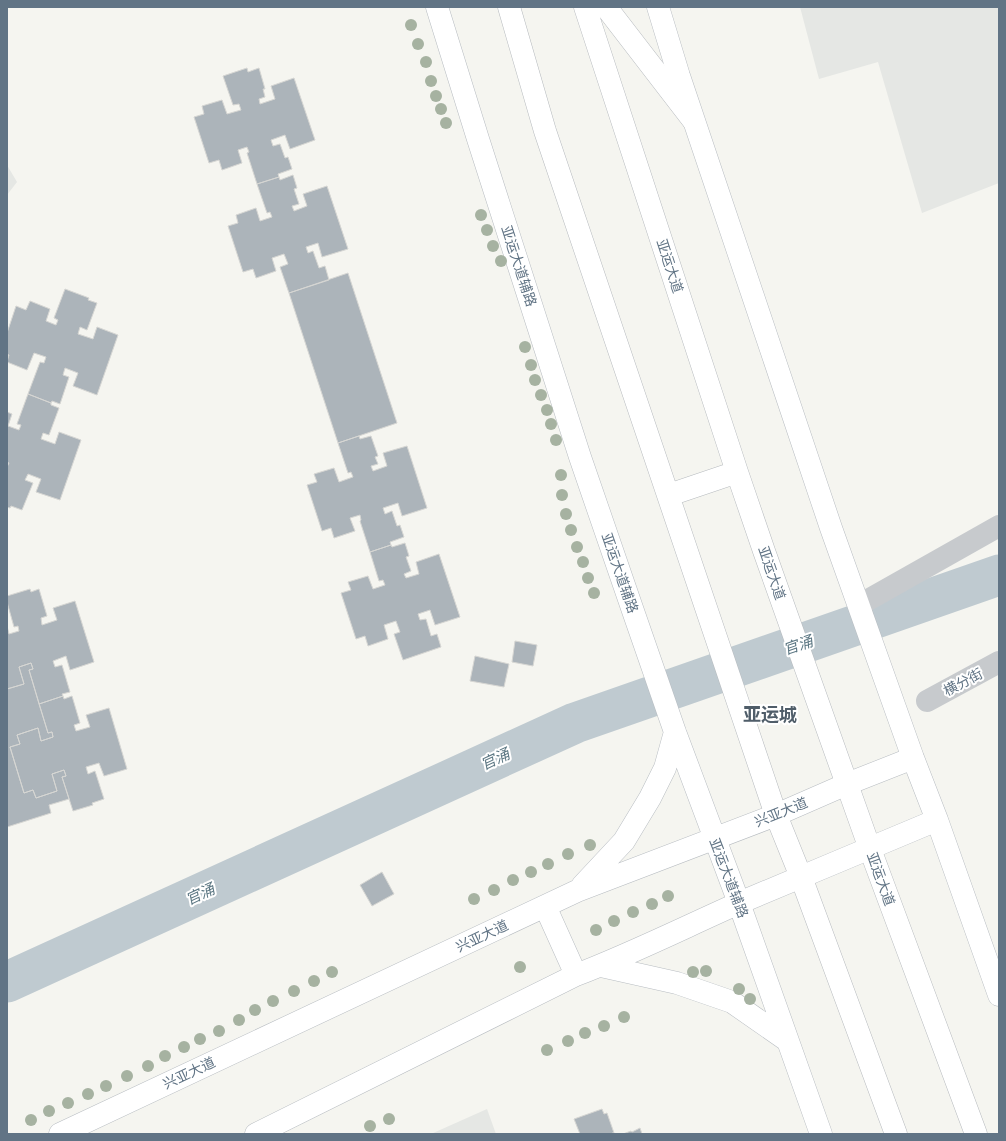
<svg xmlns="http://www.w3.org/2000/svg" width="1006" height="1141" viewBox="0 0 1006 1141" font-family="'PT Sans Narrow','Noto Sans SC',sans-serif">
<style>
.built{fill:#e5e7e4}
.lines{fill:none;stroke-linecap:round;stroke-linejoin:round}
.river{stroke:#bfcad0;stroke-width:41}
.building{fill:#acb4ba;stroke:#d6d6d3}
.secondary-casing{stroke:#b8bdc2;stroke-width:23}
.primary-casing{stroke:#b7bbbf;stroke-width:23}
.street{stroke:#c7cacd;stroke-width:22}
.secondary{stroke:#fff;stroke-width:22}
.primary{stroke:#fff;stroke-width:22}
.tree{fill:#a6b2a1}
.labels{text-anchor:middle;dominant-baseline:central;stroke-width:4;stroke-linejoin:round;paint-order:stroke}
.street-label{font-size:14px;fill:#617485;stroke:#fff}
.water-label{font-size:15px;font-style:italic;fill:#5c7783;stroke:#fff}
.district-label{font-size:18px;font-weight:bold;fill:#4f5d69;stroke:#fff}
</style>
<rect width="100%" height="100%" fill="#f5f5f0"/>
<!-- built -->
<path class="built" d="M800,7H999V183L922,213L878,62L819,79Z
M7,165L17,182L7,195Z
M487,1109L496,1134H431Z"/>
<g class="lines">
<!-- river -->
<path class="river" d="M7,982L575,723L999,575"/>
</g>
<!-- building -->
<path class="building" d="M247,68L248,72L259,68L265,89H263L265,97L259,99L260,104L275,99L271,86L294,78L315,140L290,149L285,135L271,140L273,146L280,144L285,158L288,157L292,169L278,174L279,177L257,184L247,153L249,152L247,147L238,150L242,163L222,170L219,160L209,163L194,117L204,114L202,106L222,100L227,114L241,110L239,104L233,105L223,76Z
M293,175L297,188L294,189L299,204L292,206L294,211L307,206L303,194L327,186L348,249L322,257L318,243L306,247L308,253L313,251L319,268L325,266L329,280L289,293L280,267L288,264L284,254L272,258L276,271L256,278L253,269L243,272L228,226L238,223L236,215L256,208L260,221L272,217L270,212L267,213L257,184L279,177L280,180Z
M348,273L397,423L338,443L289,293Z
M65,289L89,298L88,300L97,303L87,330L80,327L78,334L93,339L97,327L118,335L97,395L73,386L78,373L65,368L63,375L69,377L60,404L52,401L51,403L28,394L40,362L44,363L46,357L34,353L27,370L7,362L9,355L7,354V333L16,306L26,310L30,301L50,309L46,321L56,325L58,320L54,318Z
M28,394L51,403V405L59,408L49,435L43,433L41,439L55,444L59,432L81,440L60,500L36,492L41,479L28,474L25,480L33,483L22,510L11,506L10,508L7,507V467L9,463L7,462V412L12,414L8,426L19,430L21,425L17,424Z
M359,436L360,439L371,436L378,456L375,457L378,464L371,466L373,471L387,466L383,453L407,446L427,508L402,516L398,503L383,508L385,514L392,511L397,526L400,525L404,537L390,542L391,545L370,552L360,521L361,520L360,515L350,518L355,531L334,538L331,528L322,531L307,485L317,482L314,474L334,468L339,482L353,477L351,472L348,473L338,443Z
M405,543L409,556L406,557L411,571L404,574L406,578L419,574L416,562L439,554L460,617L435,625L430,610L418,614L420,620L426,619L431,636L437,634L441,647L403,660L394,634L400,632L396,621L384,625L388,639L368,646L365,636L356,639L341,593L351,590L348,582L368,576L373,589L385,585L383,580L379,581L370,552L391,545L392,547Z
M30,589L31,592L39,589L47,616L41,618L42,625L57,620L53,608L75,601L94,662L70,670L66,656L53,661L55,667L62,665L70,692L62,694L63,696L39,704L29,670L33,669L31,663L19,667L24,684L7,689V626L9,634L19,631L18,626L14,627L7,602V596Z
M515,641L537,645L533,666L512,662Z
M475,656L509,664L504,687L470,681Z
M31,663L33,669L29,670L48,733L52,732L53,737L41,741L38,728L17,735L20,744L10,747L24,793L33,790L36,798L57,791L52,774L64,770L66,776L62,777L69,799L49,805L51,813L7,827V689L24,684L19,667Z
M63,696L64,699L72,696L80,723L74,725L76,731L90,727L86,715L109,708L127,769L104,776L99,763L86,767L88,774L95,771L104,799L92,803L93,805L73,811L62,777L66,776L64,770L52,774L57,791L36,798L33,790L24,793L10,747L20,744L17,735L38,728L41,741L53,737L52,732L48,733L39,704Z
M382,872L394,894L372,906L360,885Z
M602,1109L604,1114L607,1113L614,1133H612V1134H580L574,1119Z
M640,1128L642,1134H623L631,1131L632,1132Z"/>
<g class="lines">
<defs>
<path id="secondary" d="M437,7L478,139L580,457L632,608L675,732L739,903L821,1134
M658,7L679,76L831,528L913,758L937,820L999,995
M582,886L624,841L650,798L665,768L675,732
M545,906L576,975
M601,966L677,983L732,1002L788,1041
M60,1134L577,891L776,815L847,784L913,758
M256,1134L576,975C631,954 685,927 739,903C805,875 871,848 937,820"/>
<path id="primary" d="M509,7L545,131L776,815L801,877L896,1134
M585,7L737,472L764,551L870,849L976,1134
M606,7L693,120
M669,495L737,472"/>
</defs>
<!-- secondary casing -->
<use href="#secondary" class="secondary-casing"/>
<!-- primary casing -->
<use href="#primary" class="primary-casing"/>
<!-- street -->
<path class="street" d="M859,605L999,526
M927,701L999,662"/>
<!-- secondary -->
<use href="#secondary" class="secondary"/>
<!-- primary -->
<use href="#primary" class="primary"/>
</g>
<!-- trees -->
<g class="tree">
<circle cx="411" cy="25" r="6"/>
<circle cx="418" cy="44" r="6"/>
<circle cx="426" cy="62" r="6"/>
<circle cx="431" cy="81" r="6"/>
<circle cx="436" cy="96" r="6"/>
<circle cx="441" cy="109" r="6"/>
<circle cx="446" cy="123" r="6"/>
<circle cx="481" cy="215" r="6"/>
<circle cx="487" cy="230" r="6"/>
<circle cx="493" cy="246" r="6"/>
<circle cx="501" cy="261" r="6"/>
<circle cx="525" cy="347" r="6"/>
<circle cx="531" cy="365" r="6"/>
<circle cx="535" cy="380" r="6"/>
<circle cx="541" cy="395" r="6"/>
<circle cx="547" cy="410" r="6"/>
<circle cx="551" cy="424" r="6"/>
<circle cx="556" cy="440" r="6"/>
<circle cx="561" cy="475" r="6"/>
<circle cx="562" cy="495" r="6"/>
<circle cx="566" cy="514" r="6"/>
<circle cx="571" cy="530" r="6"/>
<circle cx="577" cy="547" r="6"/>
<circle cx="583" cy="562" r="6"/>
<circle cx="588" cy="578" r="6"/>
<circle cx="594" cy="593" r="6"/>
<circle cx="590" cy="845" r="6"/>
<circle cx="568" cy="854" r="6"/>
<circle cx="548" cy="864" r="6"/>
<circle cx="531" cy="872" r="6"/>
<circle cx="513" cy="880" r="6"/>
<circle cx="494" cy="890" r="6"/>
<circle cx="668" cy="896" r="6"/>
<circle cx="474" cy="899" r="6"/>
<circle cx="652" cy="904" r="6"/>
<circle cx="633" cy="912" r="6"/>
<circle cx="614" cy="921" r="6"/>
<circle cx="596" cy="930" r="6"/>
<circle cx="520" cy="967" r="6"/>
<circle cx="706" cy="971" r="6"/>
<circle cx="332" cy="972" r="6"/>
<circle cx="693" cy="972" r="6"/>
<circle cx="314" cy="981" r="6"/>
<circle cx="739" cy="989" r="6"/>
<circle cx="294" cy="991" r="6"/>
<circle cx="750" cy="999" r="6"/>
<circle cx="273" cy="1001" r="6"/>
<circle cx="255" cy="1010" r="6"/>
<circle cx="624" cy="1017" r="6"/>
<circle cx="239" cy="1020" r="6"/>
<circle cx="604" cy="1026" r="6"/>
<circle cx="219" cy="1031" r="6"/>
<circle cx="585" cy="1033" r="6"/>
<circle cx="200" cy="1039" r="6"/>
<circle cx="568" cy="1041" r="6"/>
<circle cx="184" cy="1047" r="6"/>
<circle cx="547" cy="1050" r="6"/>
<circle cx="165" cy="1056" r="6"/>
<circle cx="148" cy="1066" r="6"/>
<circle cx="127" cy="1076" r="6"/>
<circle cx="106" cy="1086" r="6"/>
<circle cx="88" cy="1094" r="6"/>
<circle cx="68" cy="1103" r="6"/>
<circle cx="49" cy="1111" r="6"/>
<circle cx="389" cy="1119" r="6"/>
<circle cx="31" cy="1120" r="6"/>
<circle cx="370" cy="1126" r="6"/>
</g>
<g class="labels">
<!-- street labels -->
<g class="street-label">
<text transform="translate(519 266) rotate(72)">亚运大道辅路</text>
<text transform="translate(670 266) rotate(72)">亚运大道</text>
<text transform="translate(620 573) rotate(71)">亚运大道辅路</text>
<text transform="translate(772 573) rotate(71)">亚运大道</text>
<text transform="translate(963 682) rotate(-28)">横分街</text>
<text transform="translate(781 812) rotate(-22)">兴亚大道</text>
<text transform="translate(729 878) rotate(69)">亚运大道辅路</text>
<text transform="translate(881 879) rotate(70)">亚运大道</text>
<text transform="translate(482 936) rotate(-25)">兴亚大道</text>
<text transform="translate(189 1073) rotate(-25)">兴亚大道</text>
</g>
<!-- water labels -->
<g class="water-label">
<text transform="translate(798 645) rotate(-19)">官涌</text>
<text transform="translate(495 759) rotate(-25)">官涌</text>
<text transform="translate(200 894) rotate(-25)">官涌</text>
</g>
<!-- district labels -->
<g class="district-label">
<text x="770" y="714">亚运城</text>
</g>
</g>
<!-- border -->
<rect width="1006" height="1141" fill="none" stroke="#617485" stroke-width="16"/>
</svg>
